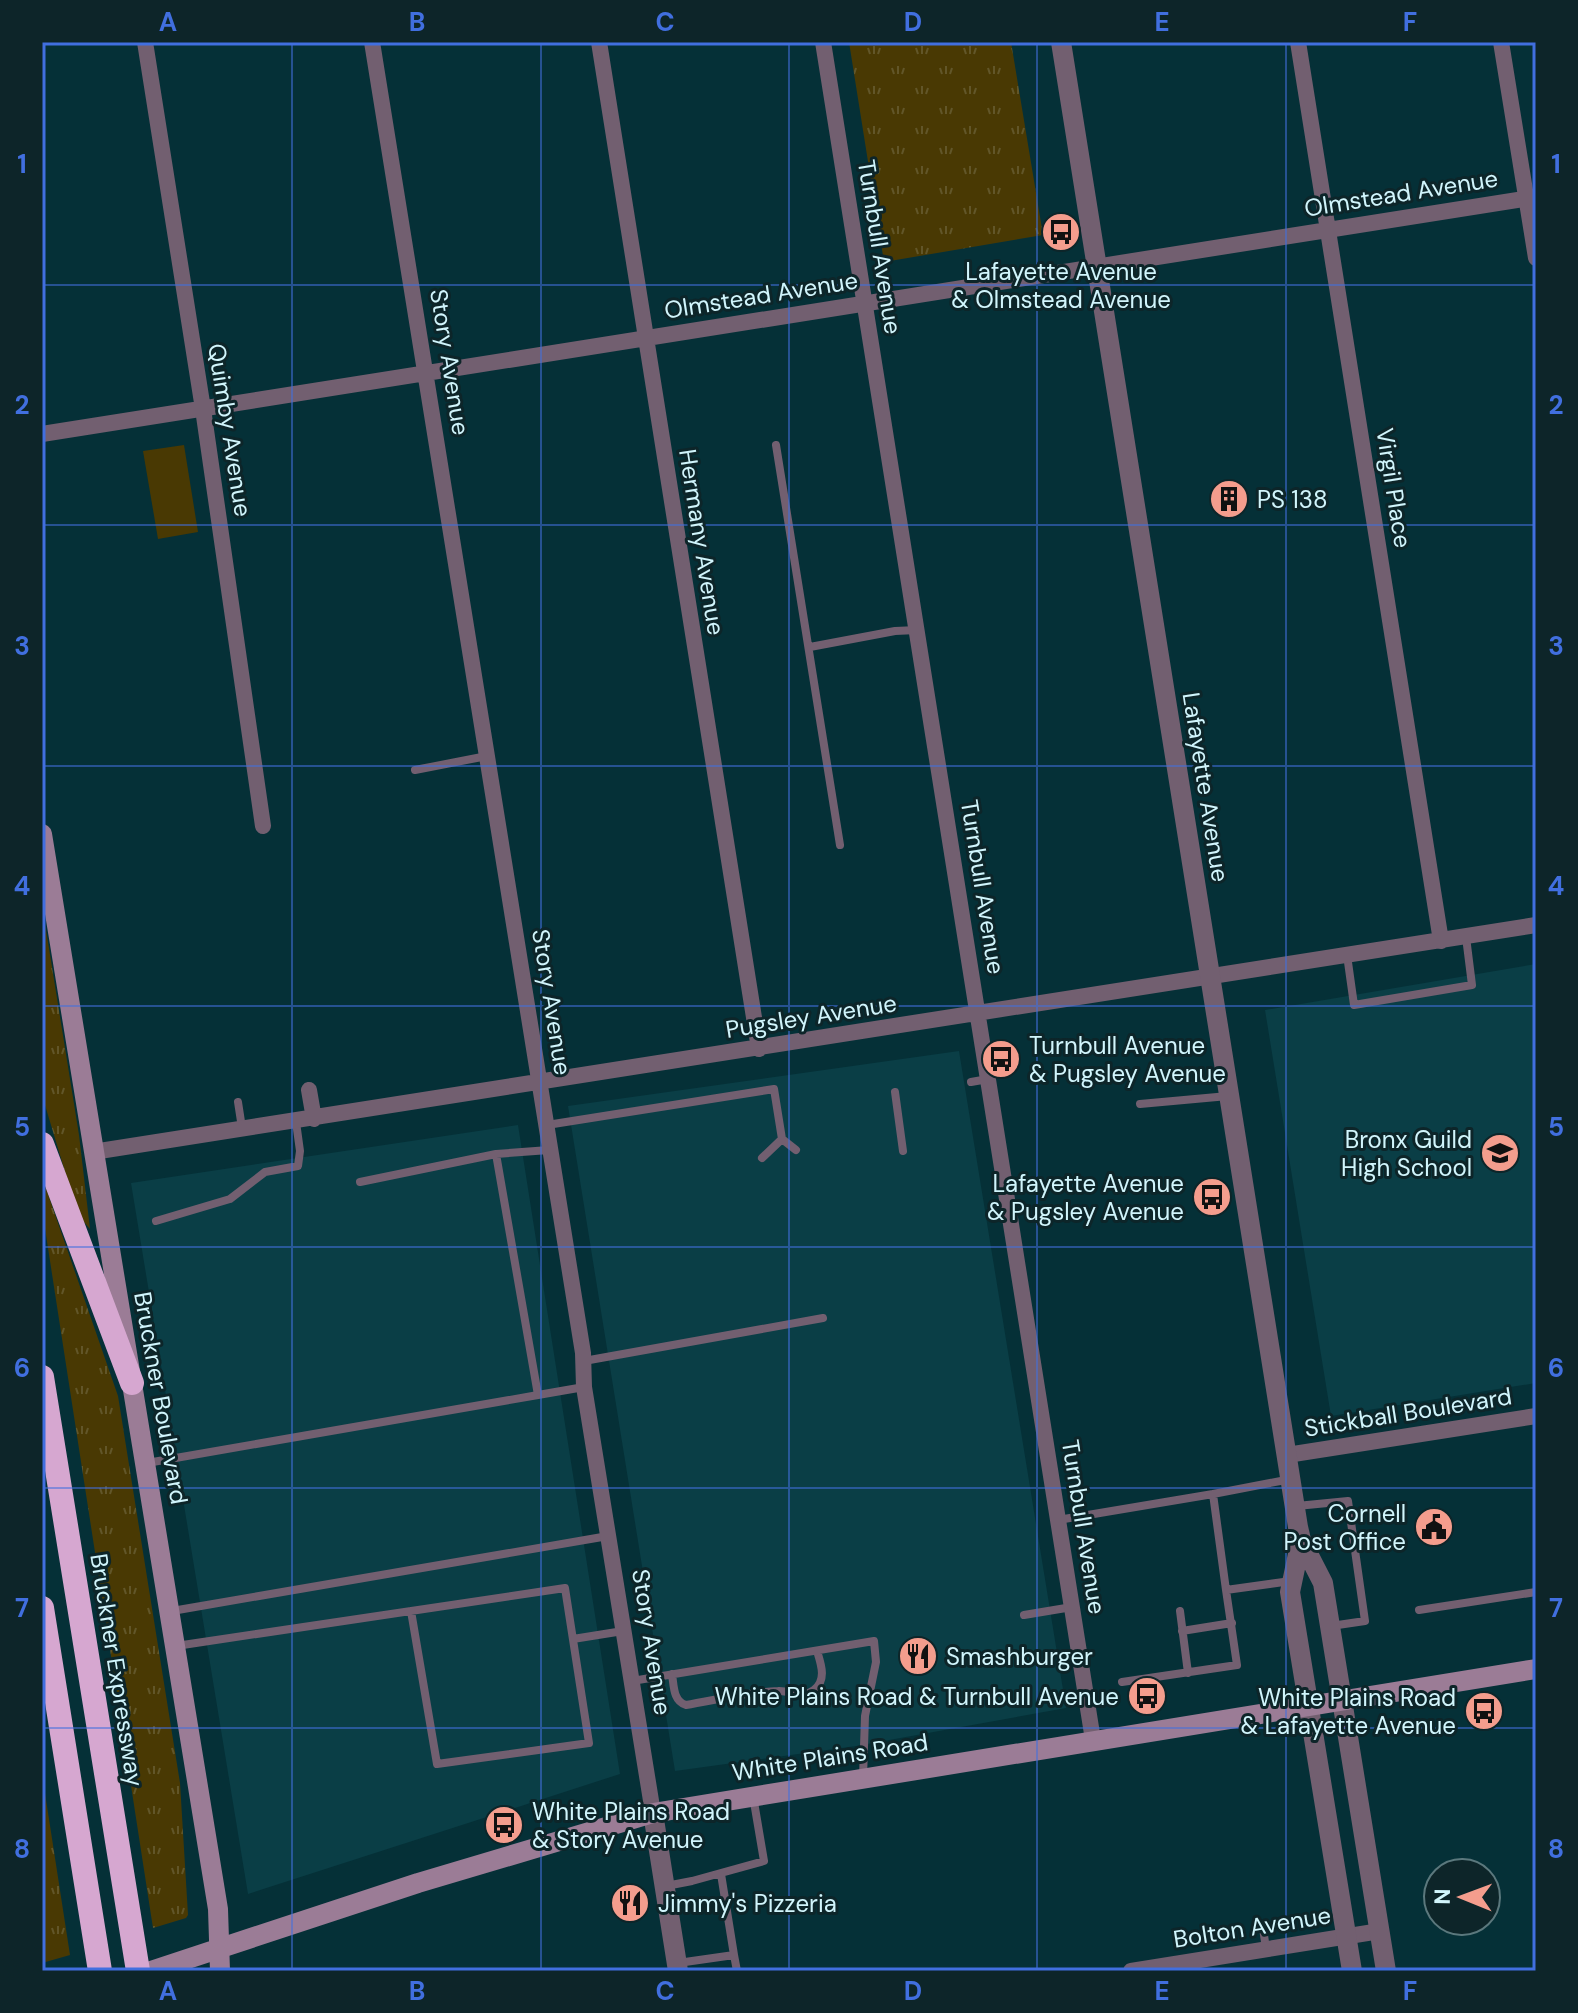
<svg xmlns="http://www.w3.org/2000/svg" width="1578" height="2013" viewBox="0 0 1578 2013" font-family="'DM Sans',sans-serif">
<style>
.built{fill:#0a3e46}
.grass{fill:url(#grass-tufts)}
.pitch{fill:#493903}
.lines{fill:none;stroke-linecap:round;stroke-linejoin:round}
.service{stroke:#725f70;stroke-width:8}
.minor{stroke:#725f70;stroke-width:16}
.tertiary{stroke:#725f70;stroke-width:20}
.secondary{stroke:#9b7c96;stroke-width:20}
.motorway{stroke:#d6a7d0;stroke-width:24}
.grid{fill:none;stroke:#416fdf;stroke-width:2;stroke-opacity:0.55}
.labels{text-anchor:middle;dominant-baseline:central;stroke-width:6;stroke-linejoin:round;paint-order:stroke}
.street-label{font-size:24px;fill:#d1f5fc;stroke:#0d2529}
.poi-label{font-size:24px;fill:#d1f5fc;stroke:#0d2529;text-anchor:start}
.neatline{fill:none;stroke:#416fdf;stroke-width:3}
.grid-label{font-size:26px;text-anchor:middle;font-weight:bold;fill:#416fdf}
</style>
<defs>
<pattern id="grass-tufts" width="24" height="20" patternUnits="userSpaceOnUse" patternTransform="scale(2)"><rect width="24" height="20" fill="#493903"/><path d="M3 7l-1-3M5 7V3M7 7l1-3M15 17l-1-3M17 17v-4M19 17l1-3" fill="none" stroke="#625629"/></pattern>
</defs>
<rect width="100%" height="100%" fill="#053037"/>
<!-- built -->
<path class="built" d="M1536,964V1383L1331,1416L1265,1010Z
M959,1051L1066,1708L856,1746L675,1771L568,1106Z
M518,1125L620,1774L248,1894L131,1183Z"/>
<!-- grass -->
<path class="grass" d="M849,42H1011L1043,235L884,262Z
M42,905L79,1135L90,1229L78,1215L42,1095Z
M42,1177L118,1396L180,1783L188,1915L186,1918L153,1928L42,1209Z
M42,1774L70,1955L42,1963Z"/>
<!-- pitch -->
<path class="pitch" d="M184,445L198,532L158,539L143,451Z"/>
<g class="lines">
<!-- service -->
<path class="service" d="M776,445L840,845
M810,647L895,631L917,630
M415,770L487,756
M1347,955L1354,1005L1472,985L1466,937
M971,1082L988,1079
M895,1092L903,1151
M238,1102L242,1128
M1140,1104L1228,1096
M547,1125L774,1089L782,1139L796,1150
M496,1154L538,1395L584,1387
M762,1158L782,1139
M360,1182L496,1154L549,1150
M156,1221L230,1199L265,1172L298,1166L300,1151L296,1122
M584,1361L823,1318
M147,1463L538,1395
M1213,1494L1291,1479
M1297,1506L1348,1501L1365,1621L1331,1626
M1058,1520L1213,1494L1226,1590L1291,1581
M1419,1610L1536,1592
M172,1611L608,1536
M1180,1611L1188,1673
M1024,1615L1072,1607
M1182,1631L1232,1623
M573,1639L623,1631
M176,1646L565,1588L589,1743L437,1764L411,1611
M672,1674C674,1686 673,1701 686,1705C716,1700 748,1692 778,1691C791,1690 801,1700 814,1690C827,1680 821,1664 817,1651
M632,1681L874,1641L876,1662L865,1716L863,1778
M1122,1682L1237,1665L1226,1590
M666,1886L692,1881L764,1861L753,1796
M1263,1928L1266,1949
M734,1955L737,1971
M678,1963L734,1955L721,1874"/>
<!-- minor -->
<path class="minor" d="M145,42L203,409L263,826
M372,42L583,1353L584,1387L653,1813
M599,42L759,1049
M823,42L1093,1740
M1298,42L1441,941
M1501,42L1536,258
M42,434L1536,197
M309,1090L314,1119
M93,1152L1536,925
M1287,1455L1536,1416
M1131,1971L1380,1931"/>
<!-- tertiary -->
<path class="tertiary" d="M1061,42L1298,1527L1301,1540L1323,1583L1386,1971
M1301,1540L1290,1592L1352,1971
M653,1813L678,1971"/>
<!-- secondary -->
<path class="secondary" d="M42,834L218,1909L220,1971
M151,1971L418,1883L653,1813L1536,1669"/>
<!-- motorway -->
<path class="motorway" d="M42,1144L132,1383
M42,1377L138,1971
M42,1608L100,1971"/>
</g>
<!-- grid -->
<path class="grid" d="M292,42V1971M541,42V1971M789,42V1971M1037,42V1971M1286,42V1971M42,285H1536M42,525H1536M42,766H1536M42,1006H1536M42,1247H1536M42,1488H1536M42,1728H1536"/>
<!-- icons -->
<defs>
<symbol id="bus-disc" viewBox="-11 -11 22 22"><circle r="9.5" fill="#f49d8d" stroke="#0d2529"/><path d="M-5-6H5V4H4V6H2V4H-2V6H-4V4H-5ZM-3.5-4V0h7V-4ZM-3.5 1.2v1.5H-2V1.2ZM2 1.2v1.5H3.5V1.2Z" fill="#111"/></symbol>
<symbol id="building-disc" viewBox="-11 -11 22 22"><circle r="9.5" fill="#f49d8d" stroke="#0d2529"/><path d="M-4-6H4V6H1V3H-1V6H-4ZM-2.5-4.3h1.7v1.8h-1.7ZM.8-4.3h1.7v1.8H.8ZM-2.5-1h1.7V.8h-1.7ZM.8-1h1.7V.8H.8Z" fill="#111"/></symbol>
<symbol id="school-disc" viewBox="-11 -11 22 22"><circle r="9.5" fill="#f49d8d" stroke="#0d2529"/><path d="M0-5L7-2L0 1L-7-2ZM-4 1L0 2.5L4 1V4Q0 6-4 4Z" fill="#111"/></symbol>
<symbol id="civic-disc" viewBox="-11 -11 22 22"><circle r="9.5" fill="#f49d8d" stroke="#0d2529"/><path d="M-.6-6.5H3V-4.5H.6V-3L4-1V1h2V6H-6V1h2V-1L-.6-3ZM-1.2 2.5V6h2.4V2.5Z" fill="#111"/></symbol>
<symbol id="restaurant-disc" viewBox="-11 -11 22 22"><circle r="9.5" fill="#f49d8d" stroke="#0d2529"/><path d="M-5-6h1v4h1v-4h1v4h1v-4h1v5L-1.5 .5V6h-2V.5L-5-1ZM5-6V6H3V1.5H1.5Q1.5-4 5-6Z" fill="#111"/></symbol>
</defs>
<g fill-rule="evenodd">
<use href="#bus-disc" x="1039" y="210" width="44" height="44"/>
<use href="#building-disc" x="1207" y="477" width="44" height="44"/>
<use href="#bus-disc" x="979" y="1037" width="44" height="44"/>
<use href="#school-disc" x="1478" y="1131" width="44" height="44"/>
<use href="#bus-disc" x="1190" y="1175" width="44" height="44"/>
<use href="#civic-disc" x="1412" y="1505" width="44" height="44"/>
<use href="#restaurant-disc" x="896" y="1634" width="44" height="44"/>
<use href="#bus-disc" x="1125" y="1674" width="44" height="44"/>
<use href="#bus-disc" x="1462" y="1689" width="44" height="44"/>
<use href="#bus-disc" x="482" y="1803" width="44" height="44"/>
<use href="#restaurant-disc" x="608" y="1881" width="44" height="44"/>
</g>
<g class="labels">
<!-- street labels -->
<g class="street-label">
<text transform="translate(1401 193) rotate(-9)">Olmstead Avenue</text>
<text transform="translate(880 247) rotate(81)">Turnbull Avenue</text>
<text transform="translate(761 295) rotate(-9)">Olmstead Avenue</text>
<text transform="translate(450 362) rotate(81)">Story Avenue</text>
<text transform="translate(230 430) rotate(81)">Quimby Avenue</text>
<text transform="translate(1394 488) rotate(81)">Virgil Place</text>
<text transform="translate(702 542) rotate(81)">Hermany Avenue</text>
<text transform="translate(1206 787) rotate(81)">Lafayette Avenue</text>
<text transform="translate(983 887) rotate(81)">Turnbull Avenue</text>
<text transform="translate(552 1002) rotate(81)">Story Avenue</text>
<text transform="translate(811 1016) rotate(-9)">Pugsley Avenue</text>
<text transform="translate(161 1398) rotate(80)">Bruckner Boulevard</text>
<text transform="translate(1408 1412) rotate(-9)">Stickball Boulevard</text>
<text transform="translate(1084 1527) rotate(81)">Turnbull Avenue</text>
<text transform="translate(652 1642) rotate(81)">Story Avenue</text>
<text transform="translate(117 1670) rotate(81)">Bruckner Expressway</text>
<text transform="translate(830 1757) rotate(-9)">White Plains Road</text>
<text transform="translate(1252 1927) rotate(-9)">Bolton Avenue</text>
</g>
<!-- poi labels -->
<g class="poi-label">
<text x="1061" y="271" text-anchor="middle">Lafayette Avenue<tspan x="1061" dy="28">&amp; Olmstead Avenue</tspan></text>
<text x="1257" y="499">PS 138</text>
<text x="1029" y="1045">Turnbull Avenue<tspan x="1029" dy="28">&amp; Pugsley Avenue</tspan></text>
<text x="1472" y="1139" text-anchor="end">Bronx Guild<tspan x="1472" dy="28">High School</tspan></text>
<text x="1184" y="1183" text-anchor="end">Lafayette Avenue<tspan x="1184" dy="28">&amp; Pugsley Avenue</tspan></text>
<text x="1406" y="1513" text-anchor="end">Cornell<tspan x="1406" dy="28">Post Office</tspan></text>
<text x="946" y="1656">Smashburger</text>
<text x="1119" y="1696" text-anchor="end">White Plains Road &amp; Turnbull Avenue</text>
<text x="1456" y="1697" text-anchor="end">White Plains Road<tspan x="1456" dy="28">&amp; Lafayette Avenue</tspan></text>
<text x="532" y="1811">White Plains Road<tspan x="532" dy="28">&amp; Story Avenue</tspan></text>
<text x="658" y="1903">Jimmy's Pizzeria</text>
</g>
</g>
<!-- border -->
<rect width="1578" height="2013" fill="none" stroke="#0d2529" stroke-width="88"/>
<!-- north arrow -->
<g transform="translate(1462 1897) rotate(271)"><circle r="38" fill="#0d2529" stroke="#5b787d" stroke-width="2"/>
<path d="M0-6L14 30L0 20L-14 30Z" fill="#f49d8d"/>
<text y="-12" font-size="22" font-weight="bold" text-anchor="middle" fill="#d1f5fc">N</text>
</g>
<rect x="44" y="44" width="1490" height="1925" class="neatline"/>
<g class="grid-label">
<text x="168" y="31">A</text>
<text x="417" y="31">B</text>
<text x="665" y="31">C</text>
<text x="913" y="31">D</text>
<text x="1162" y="31">E</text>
<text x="1410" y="31">F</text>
<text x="22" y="173">1</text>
<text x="1556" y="173">1</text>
<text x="22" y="414">2</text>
<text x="1556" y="414">2</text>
<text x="22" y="655">3</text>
<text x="1556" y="655">3</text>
<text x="22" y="895">4</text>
<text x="1556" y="895">4</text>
<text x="22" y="1136">5</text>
<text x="1556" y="1136">5</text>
<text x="22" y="1377">6</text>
<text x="1556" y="1377">6</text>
<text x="22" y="1617">7</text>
<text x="1556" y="1617">7</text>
<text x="22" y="1858">8</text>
<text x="1556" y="1858">8</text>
<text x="168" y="2000">A</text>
<text x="417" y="2000">B</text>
<text x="665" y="2000">C</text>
<text x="913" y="2000">D</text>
<text x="1162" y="2000">E</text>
<text x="1410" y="2000">F</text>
</g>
</svg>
